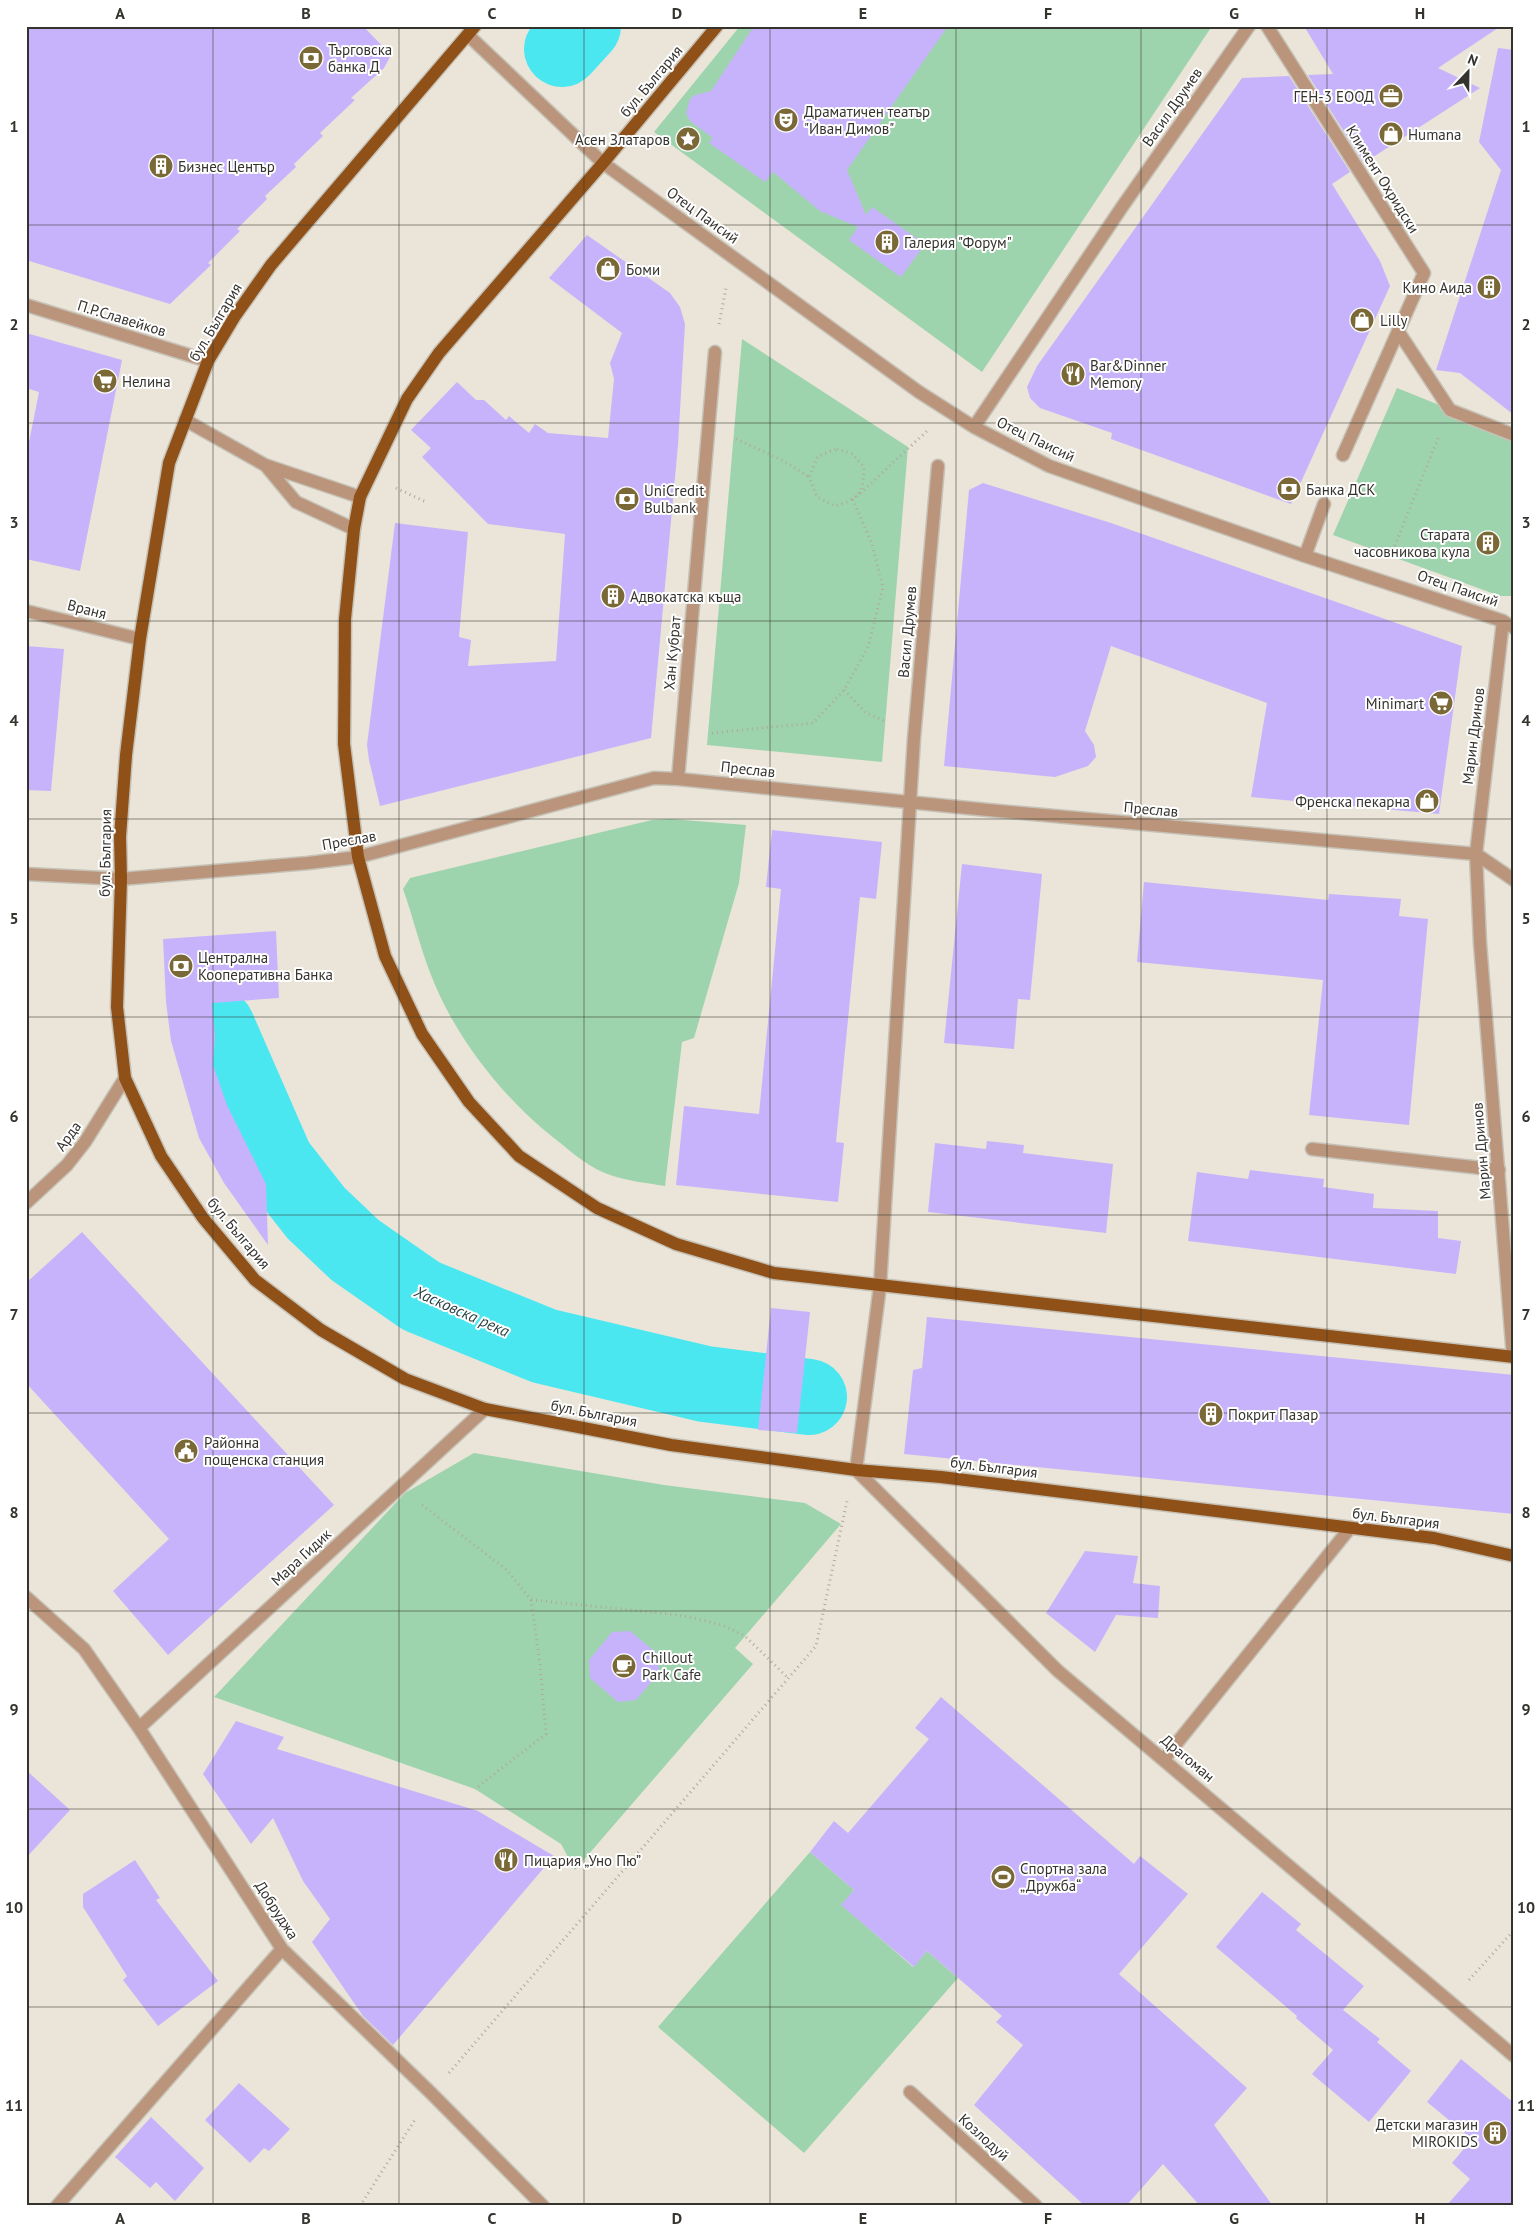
<svg xmlns="http://www.w3.org/2000/svg" width="1540" height="2232" viewBox="0 0 1540 2232" font-family="'PT Sans',sans-serif">
<style>
.green{fill:#9ed4ad}
.lines{fill:none;stroke-linecap:round;stroke-linejoin:round}
.river{stroke:#4be7f1;stroke-width:76}
.building{fill:#c7b3fb}
.lane-casing{stroke:#c6c1b6;stroke-width:15}
.street-casing{stroke:#c6c1b6;stroke-width:15}
.primary-casing{stroke:#c6c1b6;stroke-width:15}
.path{stroke:#ada99f;stroke-width:3;stroke-dasharray:1 4;stroke-linecap:butt}
.lane{stroke:#ba957b;stroke-width:12}
.street{stroke:#ba957b;stroke-width:12}
.primary{stroke:#905118;stroke-width:12}
.grid{fill:none;stroke:#35332e;stroke-width:1;stroke-opacity:0.55}
.labels{text-anchor:middle;dominant-baseline:central;stroke-width:4;stroke-linejoin:round;paint-order:stroke}
.poi-label{font-size:15px;fill:#35332e;stroke:#fff;text-anchor:start}
.street-label{font-size:15px;fill:#35332e;stroke:#fff}
.water-label{font-size:16px;font-style:italic;fill:#284244;stroke:#fff}
.neatline{fill:none;stroke:#35332e;stroke-width:2}
.grid-label{font-size:16px;text-anchor:middle;font-weight:bold;fill:#35332e}
</style>
<rect width="100%" height="100%" fill="#eae5d8"/>
<!-- green -->
<path class="green" d="M740,26H1212L982,372L654,132Z
M742,339L908,447L882,762L707,745Z
M1397,388L1514,435V596H1500L1333,535Z
M671,819L746,825L739,883L694,1038L682,1042L665,1186C647,1183 627,1181 610,1175C591,1169 574,1154 559,1142C506,1102 455,1038 431,975C420,947 413,917 403,889L410,878L652,820Z
M474,1453L664,1485L805,1503L841,1524L735,1648L753,1664L575,1870L561,1844L475,1789L214,1697L405,1493Z
M810,1852L854,1890L842,1905L913,1967L927,1951L958,1978L804,2153L658,2027Z"/>
<g class="lines">
<!-- river -->
<path class="river" d="M562,49L583,26
M217,1027L276,1162L316,1213L355,1250L421,1296L544,1346L705,1384L809,1397"/>
</g>
<!-- building -->
<path class="building" d="M26,26H363L391,55L384,68L351,98L355,100L320,133L323,136L294,164L296,167L265,196L267,199L237,229L240,231L208,263L211,265L170,304L26,260Z
M754,26H948L847,170L866,215L872,207L925,244L901,277L849,240L858,227L820,211L773,172L765,182L709,143L713,138L690,121L686,113L690,99L695,95L711,91Z
M1304,26H1501L1438,68L1480,88L1364,163L1308,75L1333,74Z
M1498,48L1514,50V415L1460,373L1436,370L1501,170L1479,142Z
M1289,76L1350,172L1332,184L1380,261L1390,286L1291,504L1111,439L1112,433L1040,408L1030,398L1027,387L1037,366L1242,78Z
M587,235L670,293L680,307L685,324L678,445L651,738L380,806L369,760L367,745L395,523L468,532L459,637L471,640L468,666L556,661L565,534L488,524L422,457L431,448L411,430L457,382L476,400H484L506,420L509,416L529,433L535,424L548,433L608,438L614,379L610,363L622,333L549,278Z
M26,333L122,360L80,571L26,559V457L39,392L26,388Z
M983,483L1111,523L1462,646L1439,814L1251,797L1267,703L1111,646L1085,731L1094,745L1096,757L1088,766L1055,777L944,766L969,490Z
M26,646L64,649L51,791L26,790Z
M772,830L882,842L876,899L860,897L836,1142L844,1143L838,1202L676,1185L684,1106L759,1114L781,889L766,887Z
M962,864L1042,874L1030,1000L1018,999L1014,1049L944,1043Z
M1144,882L1328,900L1329,894L1401,899L1399,916L1428,919L1409,1125L1309,1115L1323,980L1137,962Z
M276,931L279,998L212,1003L215,1036L213,1065L227,1105L266,1184L268,1245L224,1183L199,1138L171,1041L166,1002L163,939Z
M987,1141L1024,1145L1023,1153L1113,1164L1106,1233L928,1212L935,1143L986,1149Z
M1250,1170L1324,1179L1323,1187L1374,1194L1373,1208L1438,1211V1238L1461,1241L1456,1274L1188,1241L1197,1172L1248,1179Z
M82,1232L334,1505L168,1655L113,1591L169,1539L26,1383V1283Z
M771,1308L810,1312L797,1433L758,1430Z
M927,1317L1514,1375V1514L904,1454L913,1370L922,1368Z
M1085,1551L1138,1556L1133,1583L1160,1586L1158,1618L1116,1615L1095,1652L1046,1613Z
M630,1631L658,1654L659,1673L636,1700L618,1702L590,1678L589,1660L612,1632Z
M941,1697L1134,1864L1140,1856L1188,1894L1119,1974L1247,2088L1214,2125L1273,2206H1200L1163,2164L1126,2206H1085L974,2105L1023,2045L996,2022L1002,2016L927,1951L914,1967L841,1905L854,1890L810,1852L834,1821L848,1833L929,1739L915,1728Z
M236,1721L284,1737L277,1749L478,1811L554,1856L393,2045L363,2016L312,1942L330,1919L303,1881L273,1818L251,1844L203,1774Z
M26,1770L70,1810L26,1858Z
M135,1860L160,1898L156,1900L218,1981L158,2026L123,1980L127,1976L83,1907V1894Z
M1262,1892L1301,1924L1296,1930L1364,1986L1343,2010L1380,2039L1377,2042L1411,2071L1369,2122L1312,2074L1333,2050L1296,2018L1297,2016L1216,1947Z
M1461,2059L1514,2103V2206H1446L1470,2179L1452,2163L1472,2139L1427,2102Z
M239,2083L290,2129L269,2151L264,2148L250,2163L205,2120Z
M151,2117L204,2168L175,2201L156,2182L150,2188L115,2157Z"/>
<g class="lines">
<defs>
<path id="lane" d="M185,420L265,465L360,497
M266,466L296,502L354,529
M1312,1149L1499,1170
M1164,1759L1350,1528"/>
<path id="street" d="M1267,26L1424,273L1343,455
M468,35L603,163L919,392L974,427L1049,466L1305,556L1503,621L1514,628
M26,305L208,361
M1398,331L1450,410L1514,435
M974,427L1122,207L1249,26
M938,466L914,738L880,1286L856,1470L1058,1671L1514,2056
M1305,556L1324,504
M26,611L140,639
M1503,621L1476,854L1514,880
M678,779L715,352
M26,874L121,879L308,863L358,857L654,778L678,779L988,810L1476,854L1480,943L1513,1357
M26,1203L67,1165L85,1142L125,1078
M26,1597L84,1649L139,1728L282,1949L431,2093L543,2206
M139,1728L485,1409
M910,2092L1036,2206
M57,2206L282,1949"/>
<path id="primary" d="M475,26L271,265L235,316L208,361L169,463L140,639L126,755L120,837L121,879L117,1007L125,1078L161,1156L203,1218L255,1280L321,1330L405,1379L485,1409L671,1445L856,1470L941,1477L1434,1538L1514,1556
M717,26L603,163L439,353L407,399L360,497L354,529L345,619L344,744L358,857L385,956L422,1034L469,1102L519,1156L597,1208L676,1244L774,1273L1514,1357"/>
</defs>
<!-- lane casing -->
<use href="#lane" class="lane-casing"/>
<!-- street casing -->
<use href="#street" class="street-casing"/>
<!-- primary casing -->
<use href="#primary" class="primary-casing"/>
<!-- path -->
<path class="path" d="M719,324L726,288
M736,439L784,461L809,477
M837,449L852,454L864,467C863,493 860,498 835,506L817,497L809,477L818,456Z
M396,488L426,502
M1391,555L1439,436
M844,690L866,713L887,722
M712,733L813,723L844,690L868,647L883,587L872,544L853,500L927,431
M422,1505L507,1570L531,1600L540,1664L546,1734L475,1789
M531,1600L661,1613L690,1617L722,1625L745,1636L789,1679
M1469,1980L1514,1930
M449,2073L816,1646L847,1501
M360,2206L416,2118"/>
<!-- lane -->
<use href="#lane" class="lane"/>
<!-- street -->
<use href="#street" class="street"/>
<!-- primary -->
<use href="#primary" class="primary"/>
</g>
<!-- grid -->
<path class="grid" d="M213,26V2206M399,26V2206M584,26V2206M770,26V2206M956,26V2206M1141,26V2206M1327,26V2206M26,225H1514M26,423H1514M26,621H1514M26,819H1514M26,1017H1514M26,1215H1514M26,1413H1514M26,1611H1514M26,1809H1514M26,2007H1514"/>
<!-- icons -->
<defs>
<symbol id="bank-disc" viewBox="-11 -11 22 22"><circle r="9.5" fill="#7a6836" stroke="#fff"/><path d="M-6-4H6V4H-6ZM0-2.3a2.3 2.3 0 1 0 0 4.6a2.3 2.3 0 1 0 0-4.6Z" fill="#fff"/></symbol>
<symbol id="office-disc" viewBox="-11 -11 22 22"><circle r="9.5" fill="#7a6836" stroke="#fff"/><path d="M-6-3h4V-5.5h4V-3h4V5H-6ZM-1-4.5V-3h2v-1.5ZM-6 0V1H6V0Z" fill="#fff"/></symbol>
<symbol id="theatre-disc" viewBox="-11 -11 22 22"><circle r="9.5" fill="#7a6836" stroke="#fff"/><path d="M-5-5.5Q0-4 5-5.5V0Q5 5 0 6Q-5 5-5 0ZM-3.3-2.5H-1v1.5H-3.3ZM1-2.5H3.3v1.5H1ZM-2.8 1Q0 5.5 2.8 1Z" fill="#fff"/></symbol>
<symbol id="shop-disc" viewBox="-11 -11 22 22"><circle r="9.5" fill="#7a6836" stroke="#fff"/><path d="M-5-2.5h2.3a2.7 3.5 0 0 1 5.4 0H5L5.5 6h-11ZM-1.5-2.5h3a1.5 2.3 0 0 0-3 0Z" fill="#fff"/></symbol>
<symbol id="sight-disc" viewBox="-11 -11 22 22"><circle r="9.5" fill="#7a6836" stroke="#fff"/><path d="M0-6L1.8-2.2L6-1.7L2.9 1.2L3.7 5.4L0 3.3L-3.7 5.4L-2.9 1.2L-6-1.7L-1.8-2.2Z" fill="#fff"/></symbol>
<symbol id="building-disc" viewBox="-11 -11 22 22"><circle r="9.5" fill="#7a6836" stroke="#fff"/><path d="M-4-6H4V6H1V3H-1V6H-4ZM-2.5-4.3h1.7v1.8h-1.7ZM.8-4.3h1.7v1.8H.8ZM-2.5-1h1.7V.8h-1.7ZM.8-1h1.7V.8H.8Z" fill="#fff"/></symbol>
<symbol id="restaurant-disc" viewBox="-11 -11 22 22"><circle r="9.5" fill="#7a6836" stroke="#fff"/><path d="M-5-6h1v4h1v-4h1v4h1v-4h1v5L-1.5 .5V6h-2V.5L-5-1ZM5-6V6H3V1.5H1.5Q1.5-4 5-6Z" fill="#fff"/></symbol>
<symbol id="supermarket-disc" viewBox="-11 -11 22 22"><circle r="9.5" fill="#7a6836" stroke="#fff"/><path d="M-6-5.5h2.5l.6 2H6L4.5 2H-2.5L-4.4-4H-6ZM-1.5 3.2a1.3 1.3 0 1 0 .1 0ZM3 3.2a1.3 1.3 0 1 0 .1 0Z" fill="#fff"/></symbol>
<symbol id="civic-disc" viewBox="-11 -11 22 22"><circle r="9.5" fill="#7a6836" stroke="#fff"/><path d="M-.6-6.5H3V-4.5H.6V-3L4-1V1h2V6H-6V1h2V-1L-.6-3ZM-1.2 2.5V6h2.4V2.5Z" fill="#fff"/></symbol>
<symbol id="cafe-disc" viewBox="-11 -11 22 22"><circle r="9.5" fill="#7a6836" stroke="#fff"/><path d="M-5.5-4.5H6V0H3Q3 3.5 0 3.5H-2.5Q-5.5 3.5-5.5 0ZM3-3.2v2h1.7v-2ZM-6 4.5H4V6H-6Z" fill="#fff"/></symbol>
<symbol id="stadium-disc" viewBox="-11 -11 22 22"><circle r="9.5" fill="#7a6836" stroke="#fff"/><path d="M0-5a6.5 5 0 1 0 0 10a6.5 5 0 1 0 0-10ZM-3.5-1.8h7v3.6h-7Z" fill="#fff"/></symbol>
</defs>
<g fill-rule="evenodd">
<use href="#bank-disc" x="297" y="44" width="28" height="28"/>
<use href="#office-disc" x="1377" y="82" width="28" height="28"/>
<use href="#theatre-disc" x="772" y="106" width="28" height="28"/>
<use href="#shop-disc" x="1377" y="120" width="28" height="28"/>
<use href="#sight-disc" x="674" y="125" width="28" height="28"/>
<use href="#building-disc" x="147" y="152" width="28" height="28"/>
<use href="#building-disc" x="873" y="228" width="28" height="28"/>
<use href="#shop-disc" x="594" y="255" width="28" height="28"/>
<use href="#building-disc" x="1475" y="273" width="28" height="28"/>
<use href="#shop-disc" x="1348" y="306" width="28" height="28"/>
<use href="#restaurant-disc" x="1059" y="360" width="28" height="28"/>
<use href="#supermarket-disc" x="91" y="367" width="28" height="28"/>
<use href="#bank-disc" x="1275" y="475" width="28" height="28"/>
<use href="#bank-disc" x="613" y="485" width="28" height="28"/>
<use href="#building-disc" x="1474" y="529" width="28" height="28"/>
<use href="#building-disc" x="599" y="582" width="28" height="28"/>
<use href="#supermarket-disc" x="1427" y="689" width="28" height="28"/>
<use href="#shop-disc" x="1413" y="787" width="28" height="28"/>
<use href="#bank-disc" x="167" y="952" width="28" height="28"/>
<use href="#building-disc" x="1197" y="1400" width="28" height="28"/>
<use href="#civic-disc" x="172" y="1437" width="28" height="28"/>
<use href="#cafe-disc" x="610" y="1652" width="28" height="28"/>
<use href="#restaurant-disc" x="492" y="1846" width="28" height="28"/>
<use href="#stadium-disc" x="989" y="1863" width="28" height="28"/>
<use href="#building-disc" x="1481" y="2119" width="28" height="28"/>
</g>
<g class="labels">
<!-- poi labels -->
<g class="poi-label">
<text x="328" y="49">Търговска<tspan x="328" dy="17">банка Д</tspan></text>
<text x="1374" y="96" text-anchor="end">ГЕН-3 ЕООД</text>
<text x="804" y="111">Драматичен театър<tspan x="804" dy="17">"Иван Димов"</tspan></text>
<text x="1408" y="134">Humana</text>
<text x="670" y="139" text-anchor="end">Асен Златаров</text>
<text x="178" y="166">Бизнес Център</text>
<text x="904" y="242">Галерия "Форум"</text>
<text x="626" y="269">Боми</text>
<text x="1472" y="287" text-anchor="end">Кино Аида</text>
<text x="1380" y="320">Lilly</text>
<text x="1090" y="365">Bar&amp;Dinner<tspan x="1090" dy="17">Memory</tspan></text>
<text x="122" y="381">Нелина</text>
<text x="1306" y="489">Банка ДСК</text>
<text x="644" y="490">UniCredit<tspan x="644" dy="17">Bulbank</tspan></text>
<text x="1470" y="534" text-anchor="end">Старата<tspan x="1470" dy="17">часовникова кула</tspan></text>
<text x="630" y="596">Адвокатска къща</text>
<text x="1424" y="703" text-anchor="end">Minimart</text>
<text x="1410" y="801" text-anchor="end">Френска пекарна</text>
<text x="198" y="957">Централна<tspan x="198" dy="17">Кооперативна Банка</tspan></text>
<text x="1228" y="1414">Покрит Пазар</text>
<text x="204" y="1442">Районна<tspan x="204" dy="17">пощенска станция</tspan></text>
<text x="642" y="1657">Chillout<tspan x="642" dy="17">Park Cafe</tspan></text>
<text x="524" y="1860">Пицария „Уно Пю”</text>
<text x="1020" y="1868">Спортна зала<tspan x="1020" dy="17">„Дружба“</tspan></text>
<text x="1478" y="2124" text-anchor="end">Детски магазин<tspan x="1478" dy="17">MIROKIDS</tspan></text>
</g>
<!-- street labels -->
<g class="street-label">
<text transform="translate(651 81) rotate(-50)">бул. България</text>
<text transform="translate(1172 107) rotate(-55)">Васил Друмев</text>
<text transform="translate(1383 179) rotate(58)">Климент Охридски</text>
<text transform="translate(703 215) rotate(36)">Отец Паисий</text>
<text transform="translate(122 318) rotate(17)">П.Р.Славейков</text>
<text transform="translate(215 322) rotate(-59)">бул. България</text>
<text transform="translate(1036 439) rotate(26)">Отец Паисий</text>
<text transform="translate(1458 588) rotate(19)">Отец Паисий</text>
<text transform="translate(87 609) rotate(14)">Враня</text>
<text transform="translate(907 632) rotate(-85)">Васил Друмев</text>
<text transform="translate(672 653) rotate(-85)">Хан Кубрат</text>
<text transform="translate(1473 736) rotate(-83)">Марин Дринов</text>
<text transform="translate(748 769) rotate(6)">Преслав</text>
<text transform="translate(1151 809) rotate(5)">Преслав</text>
<text transform="translate(349 840) rotate(-10)">Преслав</text>
<text transform="translate(105 853) rotate(-89)">бул. България</text>
<text transform="translate(68 1136) rotate(-54)">Арда</text>
<text transform="translate(1481 1151) rotate(-95)">Марин Дринов</text>
<text transform="translate(239 1233) rotate(50)">бул. България</text>
<text transform="translate(594 1413) rotate(11)">бул. България</text>
<text transform="translate(994 1467) rotate(7)">бул. България</text>
<text transform="translate(1396 1518) rotate(7)">бул. България</text>
<text transform="translate(301 1557) rotate(-43)">Мара Гидик</text>
<text transform="translate(1188 1758) rotate(40)">Драгоман</text>
<text transform="translate(277 1910) rotate(57)">Добруджа</text>
<text transform="translate(984 2137) rotate(42)">Козлодуй</text>
</g>
<!-- water labels -->
<g class="water-label">
<text transform="translate(462 1311) rotate(24)">Хасковска река</text>
</g>
</g>
<!-- border -->
<rect width="1540" height="2232" fill="none" stroke="#ffffff" stroke-width="55"/>
<!-- north arrow -->
<g transform="translate(1468 72) rotate(22)" stroke="#ffffff" stroke-width="4" paint-order="stroke">
<path d="M0-4L9 19L0 12L-9 19Z" fill="#35332e"/>
<text y="-8" font-size="14" font-weight="bold" text-anchor="middle" fill="#35332e">N</text>
</g>
<rect x="28" y="28" width="1484" height="2176" class="neatline"/>
<g class="grid-label">
<text x="120" y="19">A</text>
<text x="306" y="19">B</text>
<text x="492" y="19">C</text>
<text x="677" y="19">D</text>
<text x="863" y="19">E</text>
<text x="1048" y="19">F</text>
<text x="1234" y="19">G</text>
<text x="1420" y="19">H</text>
<text x="14" y="132">1</text>
<text x="1526" y="132">1</text>
<text x="14" y="330">2</text>
<text x="1526" y="330">2</text>
<text x="14" y="528">3</text>
<text x="1526" y="528">3</text>
<text x="14" y="726">4</text>
<text x="1526" y="726">4</text>
<text x="14" y="924">5</text>
<text x="1526" y="924">5</text>
<text x="14" y="1122">6</text>
<text x="1526" y="1122">6</text>
<text x="14" y="1320">7</text>
<text x="1526" y="1320">7</text>
<text x="14" y="1518">8</text>
<text x="1526" y="1518">8</text>
<text x="14" y="1715">9</text>
<text x="1526" y="1715">9</text>
<text x="14" y="1913">10</text>
<text x="1526" y="1913">10</text>
<text x="14" y="2111">11</text>
<text x="1526" y="2111">11</text>
<text x="120" y="2224">A</text>
<text x="306" y="2224">B</text>
<text x="492" y="2224">C</text>
<text x="677" y="2224">D</text>
<text x="863" y="2224">E</text>
<text x="1048" y="2224">F</text>
<text x="1234" y="2224">G</text>
<text x="1420" y="2224">H</text>
</g>
</svg>
